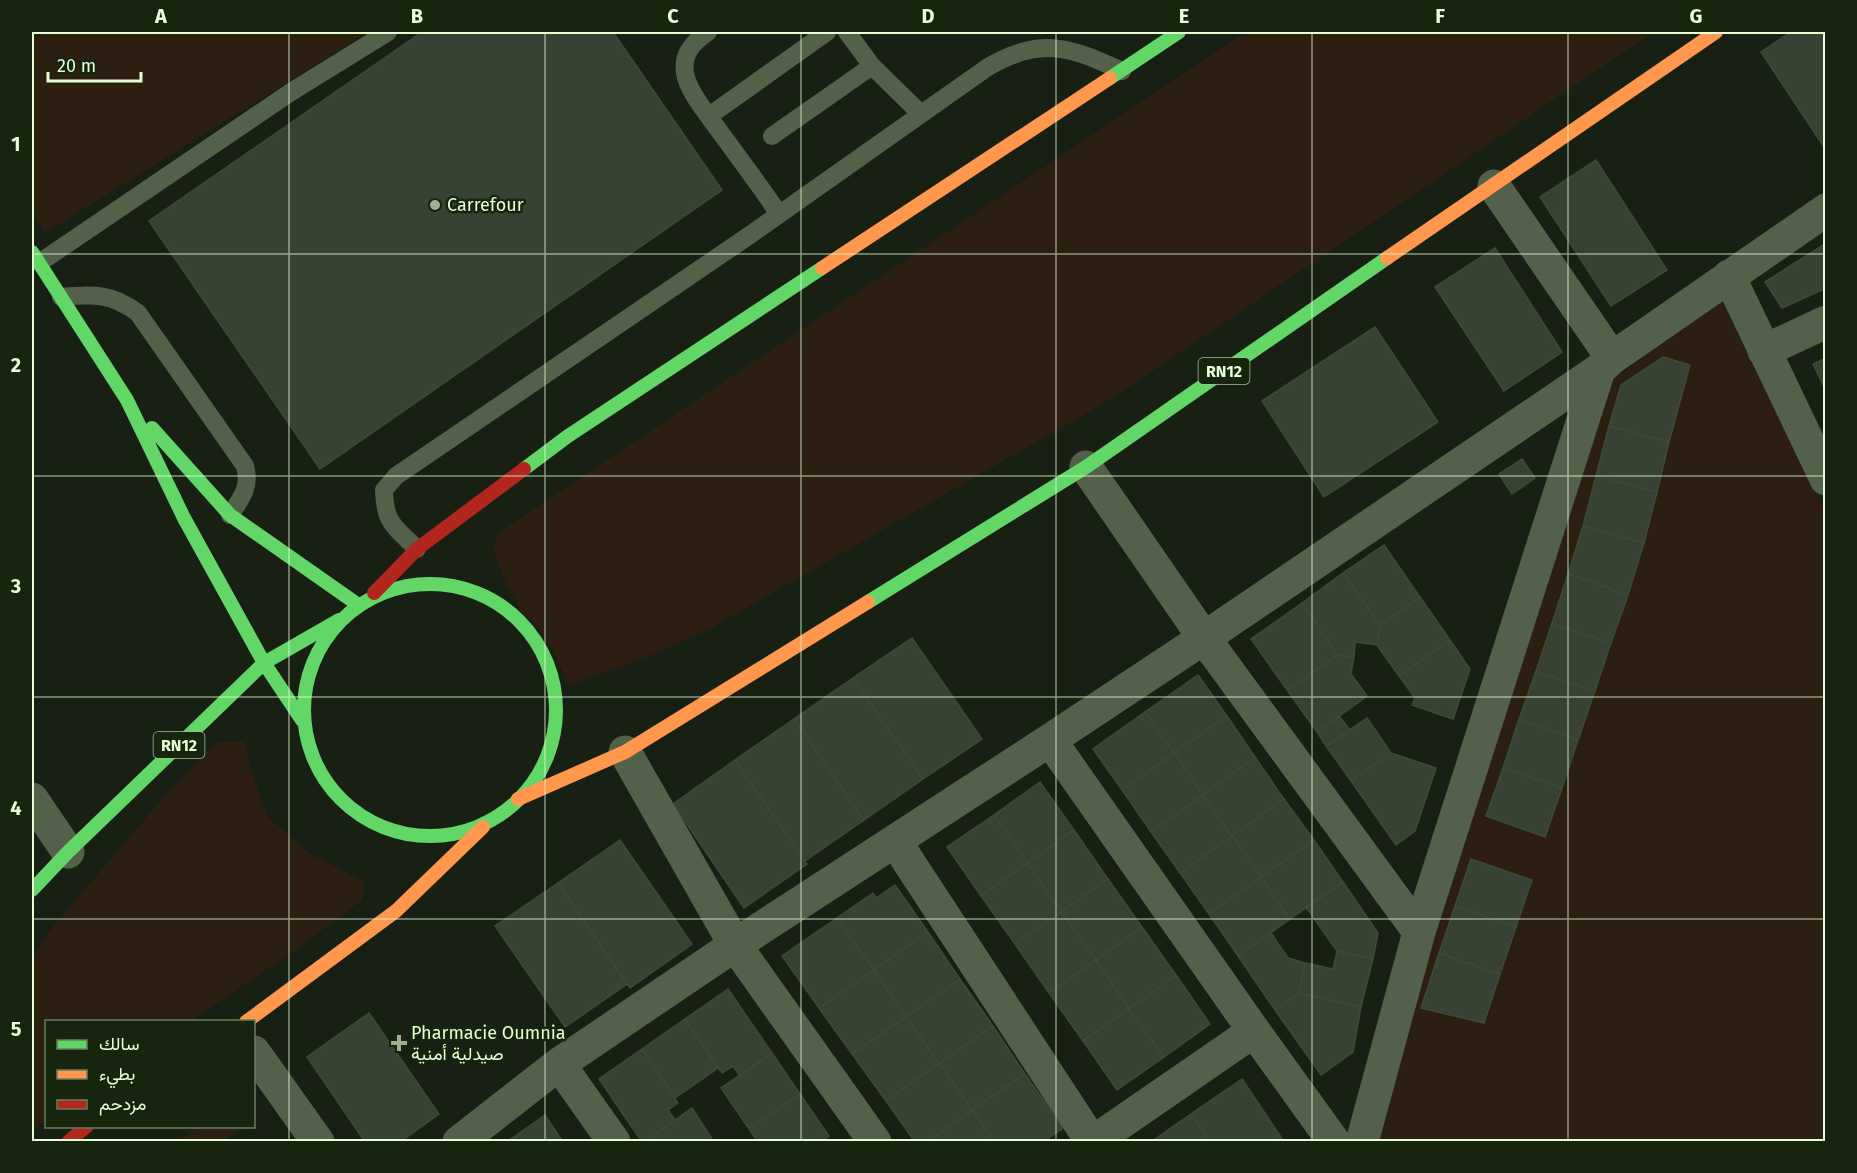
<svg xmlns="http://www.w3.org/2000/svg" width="1857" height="1173" viewBox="0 0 1857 1173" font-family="'Fira Sans',Vazirmatn,sans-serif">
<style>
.green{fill:#2c1f12}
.building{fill:#374232;stroke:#3e4a36;stroke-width:1.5}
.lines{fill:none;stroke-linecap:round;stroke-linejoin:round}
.lane{stroke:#54614a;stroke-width:18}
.street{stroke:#54614a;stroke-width:33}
.fast{stroke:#63d668;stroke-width:14}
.slow{stroke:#ff974d;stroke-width:14}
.jam{stroke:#b3261e;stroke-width:14}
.grid{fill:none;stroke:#e5fed4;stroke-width:1.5;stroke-opacity:0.55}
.poi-dot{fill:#9db091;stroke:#17250f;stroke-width:2}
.labels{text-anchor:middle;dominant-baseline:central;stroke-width:5;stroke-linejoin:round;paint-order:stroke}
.shield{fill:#17250f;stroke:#a7bd99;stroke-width:1.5}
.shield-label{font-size:16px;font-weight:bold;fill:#e5fed4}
.poi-label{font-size:18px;fill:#e5fed4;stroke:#17250f;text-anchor:start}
.neatline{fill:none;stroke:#e5fed4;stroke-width:2}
.grid-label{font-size:20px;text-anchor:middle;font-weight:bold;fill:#e5fed4}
</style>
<rect width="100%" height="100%" fill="#182014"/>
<!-- green -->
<path class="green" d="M32,32H368L45,233L32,214Z
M1246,32H1654L1111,399L715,626C687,640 658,653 628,664C608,672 589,675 570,686L552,649L536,625L521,611L507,586L493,550L498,533Z
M1719,295L1825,511V1141L1378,1142L1413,1005L1605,387Z
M245,741L250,768L268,817L309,853L365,882L362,900L297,949L190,1021L46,1022V1120L32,1131V956L56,923L163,798L216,743Z
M199,1127V1126L240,1127L225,1141H178Z"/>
<!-- building -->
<path class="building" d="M422,32H613L722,190L320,469L149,221Z
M1791,32H1826V150L1761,52Z
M1596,160L1667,270L1611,306L1540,197Z
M1826,243V288L1782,308L1765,282Z
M1495,248L1562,352L1504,391L1435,287Z
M1375,327L1438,422L1324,497L1262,401Z
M1663,357L1690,365L1669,442L1609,426L1621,385Z
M1826,358V391L1813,364Z
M1609,426L1669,442L1657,492L1596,476Z
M1522,459L1535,478L1512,494L1499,474Z
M1596,476L1657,492L1644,543L1583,526Z
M1583,526L1644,543L1628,595L1568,574Z
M1384,545L1420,597L1380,625L1343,573Z
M1343,573L1380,625L1377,645L1355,642L1354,657L1338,655L1302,603Z
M1568,574L1628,595L1611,643L1552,623Z
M1420,597L1450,640L1399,676L1377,645L1380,625Z
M1302,603L1338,655L1287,690L1251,639Z
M1552,623L1611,643L1595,691L1536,671Z
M912,638L982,739L923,779L853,678Z
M1450,640L1470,669L1453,719L1412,705L1415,698L1399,676Z
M1338,655L1354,657L1351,674L1367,696L1317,732L1287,690Z
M1536,671L1595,691L1578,740L1519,719Z
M1198,675L1227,716L1174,753L1145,712Z
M853,678L923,779L864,820L794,719Z
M1145,712L1174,753L1122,790L1093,749Z
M1227,716L1255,757L1203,795L1174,753Z
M1339,716L1350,730L1326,746L1317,732Z
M1367,718L1391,753L1351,781L1326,746Z
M794,719L864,820L805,861L735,760Z
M1519,719L1578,740L1562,788L1503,768Z
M1174,753L1203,795L1151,832L1122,790Z
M1391,753L1436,768L1415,831L1396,845L1351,781Z
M1255,757L1284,799L1232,836L1203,795Z
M735,760L807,864L744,908L673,804Z
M1503,768L1562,788L1545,837L1486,816Z
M1040,782L1074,830L1028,863L994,815Z
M1203,795L1232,836L1180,873L1151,832Z
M1284,799L1314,840L1261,877L1232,836Z
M994,815L1028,863L981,896L947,847Z
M1074,830L1108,879L1061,912L1028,863Z
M1232,836L1261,877L1209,914L1180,873Z
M620,840L692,944L630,988L558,883Z
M1314,840L1343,882L1290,919L1261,877Z
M1471,859L1532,880L1516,927L1455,906Z
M1028,863L1061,912L1015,944L981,896Z
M1261,877L1290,919L1238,956L1209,914Z
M1108,879L1142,927L1096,960L1061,912Z
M1343,882L1378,933L1373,959L1337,951L1306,907Z
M558,883L627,984L565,1027L495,926Z
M895,885L928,932L874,970L837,918L873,893L876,898Z
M1455,906L1516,927L1500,974L1439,953Z
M1061,912L1096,960L1049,993L1015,944Z
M837,918L874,970L819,1008L782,956Z
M1142,927L1176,975L1129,1009L1096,960Z
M928,932L960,979L906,1017L874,970Z
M1271,933L1288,958L1305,963L1299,993L1275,1010L1238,956Z
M1337,951L1373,959L1361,1007L1299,993L1305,963L1333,969Z
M1439,953L1500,974L1484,1023L1421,1008Z
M1096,960L1129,1009L1083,1041L1049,993Z
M874,970L906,1017L852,1054L819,1008Z
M1176,975L1210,1024L1164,1057L1129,1009Z
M960,979L993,1026L939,1063L906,1017Z
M728,989L772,1053L740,1076L733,1066L722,1073L685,1019Z
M1299,993L1361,1007L1353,1052L1321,1075L1275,1010Z
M1129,1009L1164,1057L1117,1090L1083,1041Z
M369,1013L439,1114L400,1142H365L307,1057Z
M906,1017L939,1063L886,1101L852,1054Z
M685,1019L718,1068L675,1098L642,1049Z
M993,1026L1025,1074L972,1110L939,1063Z
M642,1049L678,1103L668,1110L675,1120L644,1142H642L599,1079Z
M772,1053L800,1094L749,1129L721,1088Z
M939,1063L972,1110L927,1142H915L886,1101Z
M1025,1074L1063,1128L1043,1142H994L972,1110Z
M1242,1079L1279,1134L1269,1142H1210L1191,1114Z
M800,1094L829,1136L821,1142H758L749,1129Z
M692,1108L714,1142H644L675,1120Z
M972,1110L994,1142H927Z
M1191,1114L1210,1142H1151Z
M545,1115L563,1142H507Z
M1279,1134L1284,1142H1269Z"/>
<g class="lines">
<!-- lane -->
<path class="lane" d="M708,32C693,42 682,54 685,73C688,92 709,116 720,132C740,159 760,186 779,214
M847,32L872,66L921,114
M709,116L827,32
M772,136L872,66
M39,263L291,92L388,32
M61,297C93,294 111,293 138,313L245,466C251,487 241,499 230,515
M417,549C394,526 385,524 384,490L396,476L747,237L988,67C1041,36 1070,47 1122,71"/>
<!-- street -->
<path class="street" d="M1494,186L1612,358
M1729,276L1826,479
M1764,351L1826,322
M1086,467L1204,638L1419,932
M1050,740L1254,1031L1334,1142
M625,752L735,945L875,1142
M32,799L68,852
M895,841L1092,1142
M254,1052L318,1142
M559,1064L614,1142
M459,1142L559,1064L735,945L1050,740L1204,638L1599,370L1612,358L1826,210
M1093,1142L1254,1031
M1362,1142L1419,932L1599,370"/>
<!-- fast -->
<path class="fast" d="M1110,78L1179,32
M32,252L127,400L184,518L264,663L302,720
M152,428L230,515L357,604
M524,469L568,436L822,268
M304 710a126 126 0 1 1 252 0a126 126 0 1 1-252 0Z
M868,602L1086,467L1387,258
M32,890L68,852L264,663L339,620"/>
<!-- slow -->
<path class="slow" d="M1387,258L1716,32
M822,268L1110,78
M518,799L625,752L868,602
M246,1022L396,911L483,827"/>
<!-- jam -->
<path class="jam" d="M374,593L417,549L524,469
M68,1142L87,1126"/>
</g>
<!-- grid -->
<path class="grid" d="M289,32V1142M545,32V1142M801,32V1142M1056,32V1142M1312,32V1142M1568,32V1142M32,254H1826M32,476H1826M32,697H1826M32,919H1826"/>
<!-- markers -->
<g class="poi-dot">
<circle cx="435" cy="205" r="6"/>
<path d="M396 1034h6v6h6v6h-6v6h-6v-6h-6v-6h6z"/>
</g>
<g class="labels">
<!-- shield labels -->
<g class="shield">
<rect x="1198.5" y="358" width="51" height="26" rx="4.5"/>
<rect x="153.5" y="732" width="51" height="26" rx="4.5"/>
</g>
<g class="shield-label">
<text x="1224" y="371">RN12</text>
<text x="179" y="745">RN12</text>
</g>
<!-- poi labels -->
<g class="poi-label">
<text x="447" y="205">Carrefour</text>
<text x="411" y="1033">Pharmacie Oumnia<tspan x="411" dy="21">صيدلية أمنية</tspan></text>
</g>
</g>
<!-- border -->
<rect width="1857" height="1173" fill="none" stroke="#17250f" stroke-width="66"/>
<!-- legend -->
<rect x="45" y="1020" width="210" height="108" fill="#17250f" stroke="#697c5e" stroke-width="1.5"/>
<rect x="57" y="1040" width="30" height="9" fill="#63d668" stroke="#697c5e" stroke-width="1.5"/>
<text x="99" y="1050" font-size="18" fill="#e5fed4">سالك</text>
<rect x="57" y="1070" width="30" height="9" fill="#ff974d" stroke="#697c5e" stroke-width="1.5"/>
<text x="99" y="1080" font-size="18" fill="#e5fed4">بطيء</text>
<rect x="57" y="1100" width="30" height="9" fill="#b3261e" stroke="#697c5e" stroke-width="1.5"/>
<text x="99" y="1110" font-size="18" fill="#e5fed4">مزدحم</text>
<!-- scale -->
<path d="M48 72v9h93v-9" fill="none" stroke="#e5fed4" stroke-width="3"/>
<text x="57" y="72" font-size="18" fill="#e5fed4" stroke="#17250f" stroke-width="4.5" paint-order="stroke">20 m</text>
<rect x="33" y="33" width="1791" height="1107" class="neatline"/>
<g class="grid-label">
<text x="161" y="23">A</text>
<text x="417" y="23">B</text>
<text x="673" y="23">C</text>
<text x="928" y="23">D</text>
<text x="1184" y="23">E</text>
<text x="1440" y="23">F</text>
<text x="1696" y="23">G</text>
<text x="16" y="151">1</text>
<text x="16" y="372">2</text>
<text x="16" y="593">3</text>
<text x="16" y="815">4</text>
<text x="16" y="1036">5</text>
</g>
</svg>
